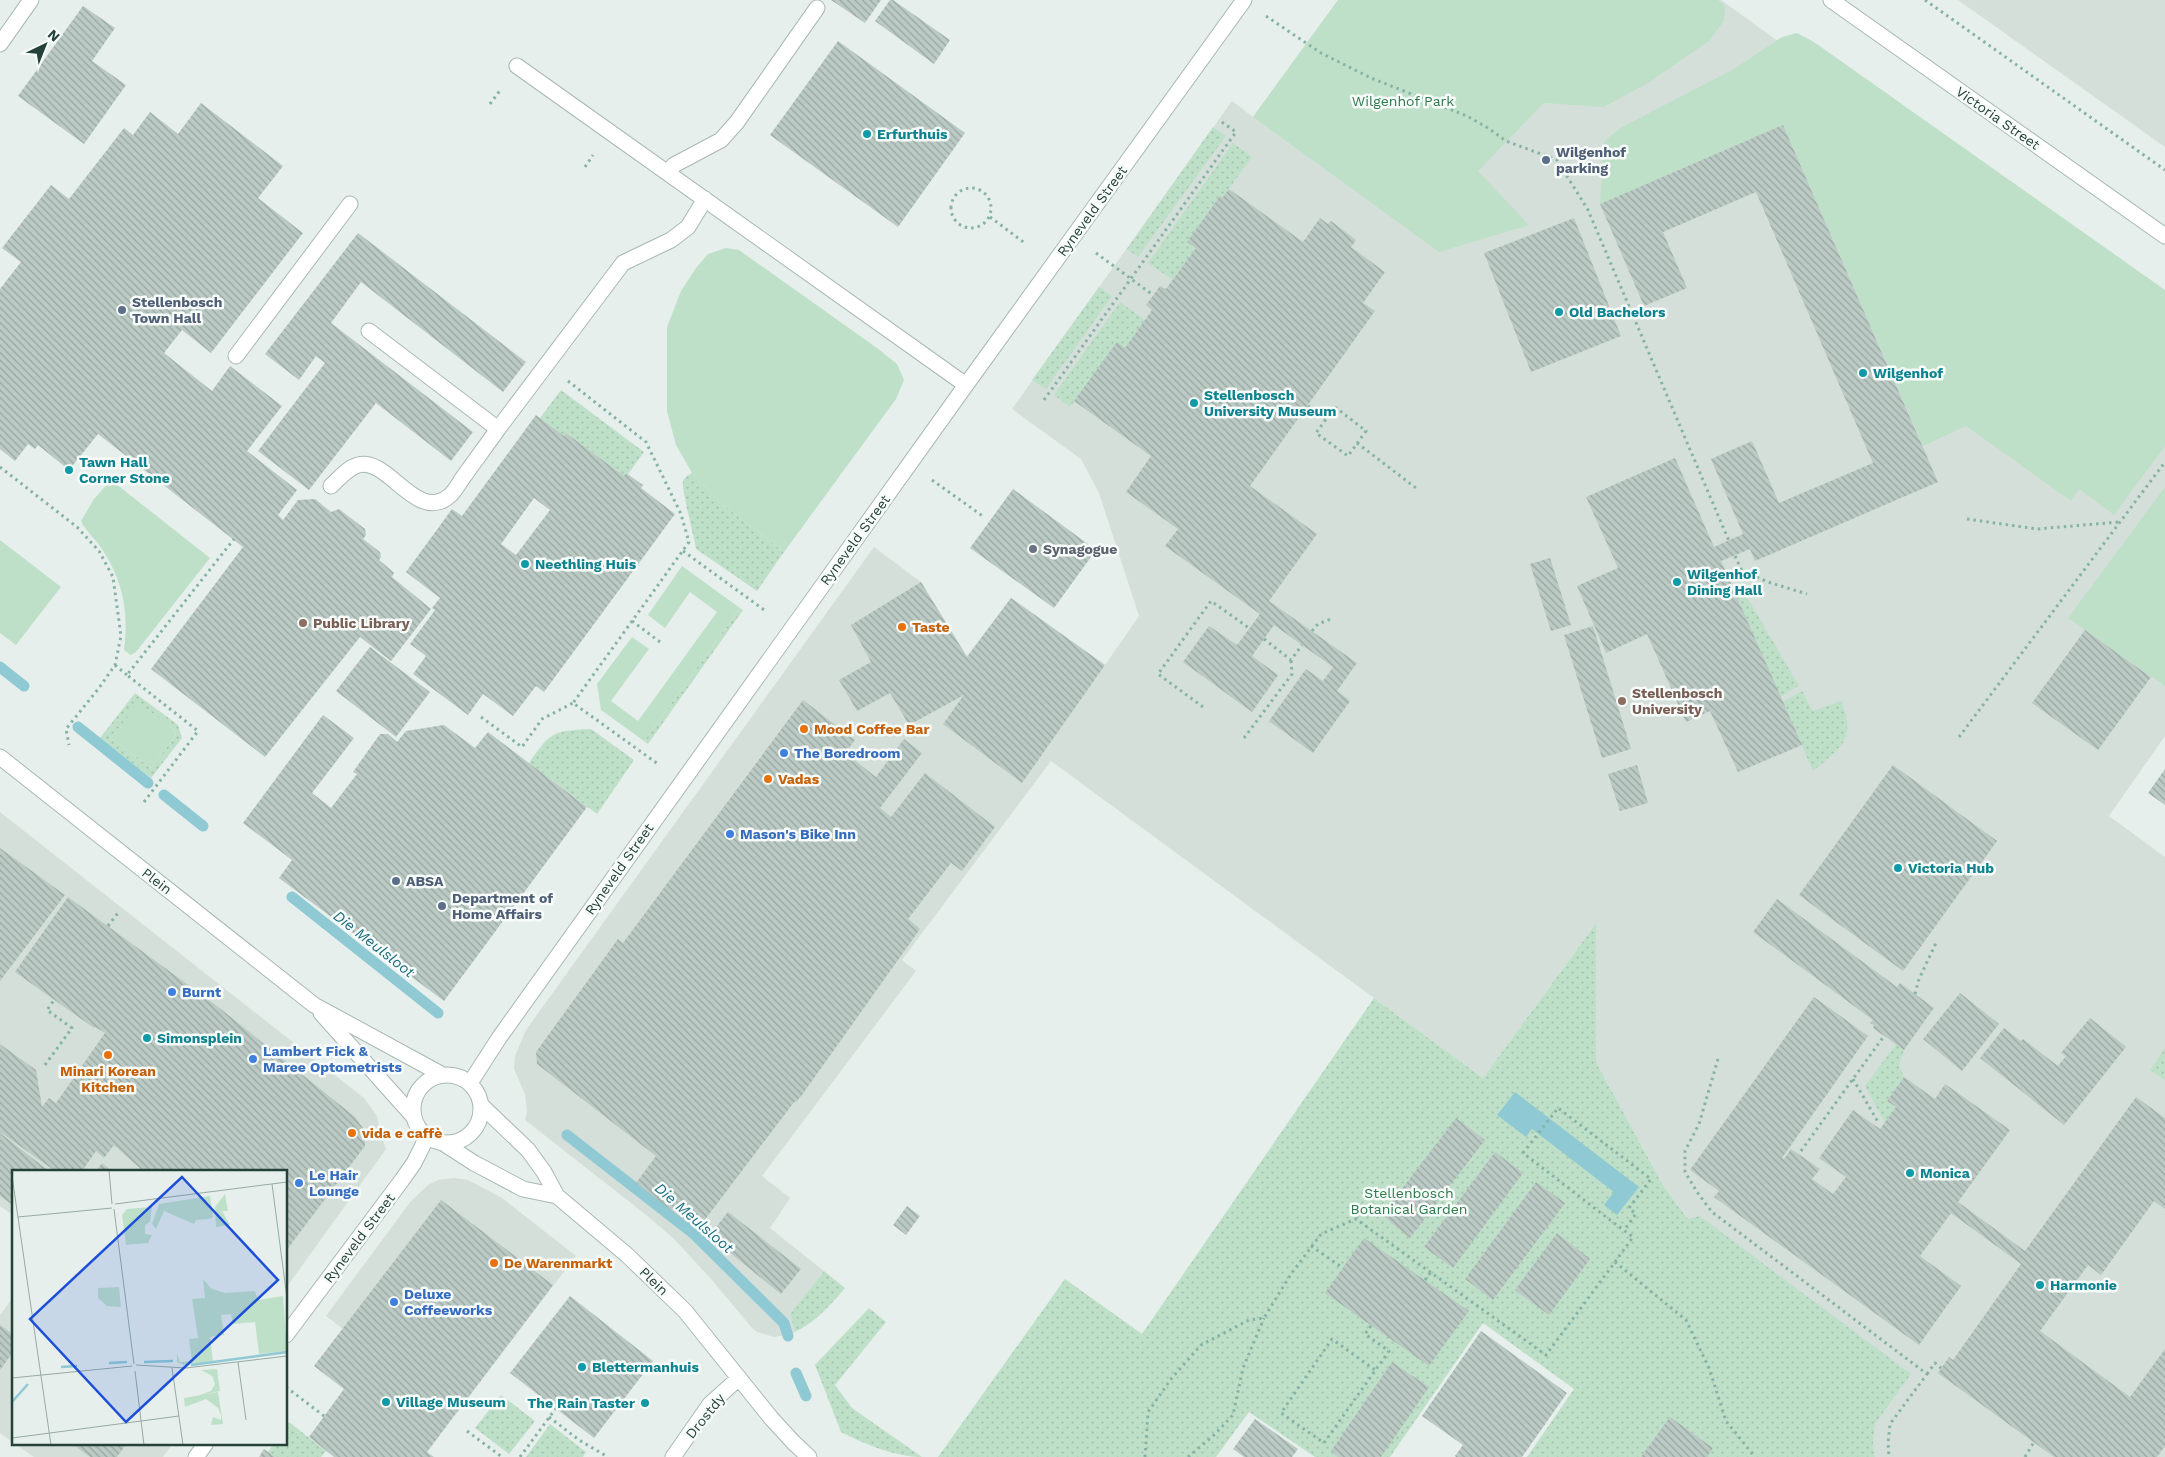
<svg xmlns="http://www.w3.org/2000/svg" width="2165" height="1457" viewBox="0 0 2165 1457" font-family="'Work Sans',sans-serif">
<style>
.built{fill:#d4dfda}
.green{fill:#bfe0c8}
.garden{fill:url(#garden-dots);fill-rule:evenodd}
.water{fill:#8ec9d4}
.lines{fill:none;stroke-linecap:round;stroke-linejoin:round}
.stream{stroke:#8ec9d4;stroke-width:11}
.building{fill:url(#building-back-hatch);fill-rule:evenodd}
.minor-casing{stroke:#a8b8b2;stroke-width:17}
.path{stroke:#86b3a5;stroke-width:3;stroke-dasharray:2.5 4;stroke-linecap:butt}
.minor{stroke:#fff;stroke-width:15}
.culture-dot{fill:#0f9aa8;stroke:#f7fbf9;stroke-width:2}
.service-dot{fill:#5c6f8a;stroke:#f7fbf9;stroke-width:2}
.worship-dot{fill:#6b7280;stroke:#f7fbf9;stroke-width:2}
.education-dot{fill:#8d6e63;stroke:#f7fbf9;stroke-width:2}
.food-dot{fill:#e8710a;stroke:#f7fbf9;stroke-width:2}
.shop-dot{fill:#3f7fe0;stroke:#f7fbf9;stroke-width:2}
.labels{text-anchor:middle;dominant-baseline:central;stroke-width:5;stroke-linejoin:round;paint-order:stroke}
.park-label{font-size:14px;fill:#2d7a4b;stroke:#f7fbf9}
.street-label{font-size:14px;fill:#24423a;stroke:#f7fbf9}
.culture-label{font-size:14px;font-weight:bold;fill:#0d838f;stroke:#f7fbf9;text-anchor:start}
.service-label{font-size:14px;font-weight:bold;fill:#4e5e75;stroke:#f7fbf9;text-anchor:start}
.worship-label{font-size:14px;font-weight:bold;fill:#5b616d;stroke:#f7fbf9;text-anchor:start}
.education-label{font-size:14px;font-weight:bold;fill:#785e54;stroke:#f7fbf9;text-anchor:start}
.food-label{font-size:14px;font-weight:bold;fill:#c56008;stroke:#f7fbf9;text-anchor:start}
.shop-label{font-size:14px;font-weight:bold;fill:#366cbe;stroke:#f7fbf9;text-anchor:start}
.water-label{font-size:15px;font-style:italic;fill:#1c6f80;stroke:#f7fbf9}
.inset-river{fill:none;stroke:#8ec9d4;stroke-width:2.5}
.inset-road{fill:none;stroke:#98aaa4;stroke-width:1}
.view{fill:#1d4ed8;fill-opacity:0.15;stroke:#1d4ed8;stroke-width:2.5}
.inset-edge{fill:none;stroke:#24423a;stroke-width:2.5}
</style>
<defs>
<pattern id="garden-dots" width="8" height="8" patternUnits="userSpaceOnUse" patternTransform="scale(1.25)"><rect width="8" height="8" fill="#bfe0c8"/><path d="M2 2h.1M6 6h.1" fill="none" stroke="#a4c1ad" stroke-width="1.8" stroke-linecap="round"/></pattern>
<pattern id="building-back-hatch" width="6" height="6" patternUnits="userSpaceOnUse" patternTransform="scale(1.25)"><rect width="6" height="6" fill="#bbcac4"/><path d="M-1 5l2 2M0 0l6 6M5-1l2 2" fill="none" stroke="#98a6a0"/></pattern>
</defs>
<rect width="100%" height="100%" fill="#e6efeb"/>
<!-- built -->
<path class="built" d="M1338,0H1721L2165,319V736L2109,816L2165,857V1457H1866L1663,1185L1596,1062L1595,924L1483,1078L1051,761L902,960L916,971L762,1176L790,1198L770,1228L824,1271L790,1314L795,1332L792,1334L774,1337L757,1332L752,1328L712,1280L673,1238L645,1214L525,1120L527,1111L525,1094L514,1069L515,1056L526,1030L874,547L921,582L967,656L1011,598L1105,665L1139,616L1099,493L1081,459L1012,409L1232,101L1253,117Z
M1958,0H2165V147Z
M0,812L364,1098L377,1116L379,1128L386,1149L286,1288V1171H14V1216L0,1206Z
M454,1178L468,1180L502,1198L576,1256L455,1415L326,1316L411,1201L428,1185L438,1180Z
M14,1296V1443L0,1433V1315Z
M14,1443H173L163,1457H34Z"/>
<!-- green -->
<path class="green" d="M1338,0H1718L1725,6L1724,21L1709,41L1648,83L1604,107L1544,103L1478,171L1529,225L1439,252L1253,117Z
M1797,33L1814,42L2165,290V446L2114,515L2079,489L2071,501L1966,426L1923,446L1783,125L1600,204L1604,142L1620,128L1734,69L1782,37Z
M726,248L739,250L877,348L897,364L904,380L896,399L784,552L717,500L692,473L676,445L667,411V327L681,291L696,268L708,254Z
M111,480L210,558L136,652L131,655L124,650C129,612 123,581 102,549C96,539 86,532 81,521L94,499Z
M2165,487V686L2068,618Z
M0,540L61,587L16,645L0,633Z
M682,566L740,608L644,741L601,710L597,684L632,637L649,649L611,701L638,721L717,612L690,592L665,628L648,615Z
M139,702L175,730L176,735L151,768L111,738Z"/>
<!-- garden -->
<path class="garden" d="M1213,127L1226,136L1138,257L1127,249Z
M1233,143L1252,157L1222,198L1220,197L1188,241L1196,248L1173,280L1148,263Z
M1099,287L1112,296L1046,389L1032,380Z
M1120,302L1145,320L1125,348L1117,343L1070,407L1054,395Z
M561,390L644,452L628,474L626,473L624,476L566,433L564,436L540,418Z
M692,473L717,500L784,552L757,591L696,549C694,536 681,488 683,481C685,477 688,475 692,473Z
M1740,594L1746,597L1751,604L1799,686L1780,697L1736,596Z
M740,608L743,610L648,744L644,741Z
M1802,691L1813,711L1841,701C1857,739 1841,748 1813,771L1783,702Z
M135,693L178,725L182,738L151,778L100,738ZM139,703L175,730L176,735L151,768L111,738Z
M591,729L634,760L597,814L529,763C551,731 553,731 591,729Z
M1596,923V1062L1663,1185L1688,1219L1700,1216L1911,1374L1875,1424L1873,1443L1875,1457H1527L1574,1389L1483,1323L1390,1457H1315L1249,1412L1216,1457H938L1065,1279L1142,1334L1374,998L1483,1078Z
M1896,1044L1904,1050L1899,1065L1904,1077L1887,1101L1896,1107L1885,1123L1865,1086Z
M2165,1048V1080L2150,1070Z
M824,1271L845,1288C830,1306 815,1322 795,1332L790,1314Z
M869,1308L886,1322L835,1385L852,1408L922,1457C896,1457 864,1444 841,1432L815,1365Z
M501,1395L535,1421L509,1454L475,1428Z
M289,1422L326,1451L321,1457H275L268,1452L274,1443H286V1426Z
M550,1424L586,1452L583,1457H526Z"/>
<!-- water -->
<path class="water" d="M1515,1092L1639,1187L1617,1215L1604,1205L1614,1192L1532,1129L1526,1137L1497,1115Z"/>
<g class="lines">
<!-- stream -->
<path class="stream" d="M0,667L24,686
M78,727L148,783
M164,795L203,826
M292,897L438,1013
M567,1135L694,1234L784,1323L788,1336
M796,1373L806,1396"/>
</g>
<!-- building -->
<path class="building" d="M831,0H881L865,23Z
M890,0H893L950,40L934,64L875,21Z
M83,6L115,28L92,61L126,85L84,144L18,96Z
M838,41L965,133L898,227L770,135Z
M201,103L283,166L258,198L303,233L211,353L182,330L164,353L212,391L230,366L282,406L247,451L297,490L278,515L283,520L298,500L315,499L331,512L339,509L365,529L366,535L363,539L380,552L381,557L379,560L392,571L394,573L392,577L431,609L391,661L360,637L265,757L151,669L243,547L98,434L69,470L38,445L35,449L28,444L15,461L0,449V289L21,262L2,248L51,185L69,199L124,128L133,135L150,112L178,134Z
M1783,125L1938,482L1755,561L1750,549L1721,561L1802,745L1738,772L1710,711L1686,722L1647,634L1606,653L1577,586L1618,568L1586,497L1675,458L1714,547L1743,534L1711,459L1752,441L1779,503L1873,463L1756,192L1663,232L1687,288L1644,306L1600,204Z
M1229,189L1303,242L1320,218L1328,224L1331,221L1356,240L1351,247L1385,272L1363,303L1375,311L1250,486L1317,534L1269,601L1357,663L1337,691L1350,701L1313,753L1269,721L1306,669L1323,681L1333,667L1274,625L1252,656L1278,675L1252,712L1183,662L1209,626L1237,645L1260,614L1165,546L1178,529L1126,492L1151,456L1074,401L1117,342L1125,348L1152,310L1146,305L1160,286L1166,289L1196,248L1187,242L1220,196L1222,198Z
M1574,218L1621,336L1531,372L1484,253Z
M358,233L526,362L503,392L361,282L331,323L473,432L451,461L376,403L309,490L258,451L325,363L316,356L299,380L265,354Z
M536,415L564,436L566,433L624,476L626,473L643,485L641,488L675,514L544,692L536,686L513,716L483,694L468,715L413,674L426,656L410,644L435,610L432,608L440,598L406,572L452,509L462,516ZM534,498L550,510L516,555L501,544Z
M1013,489L1096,550L1054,608L970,548Z
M1550,558L1571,625L1551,631L1530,564Z
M921,582L967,657L1011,598L1105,665L1022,783L943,724L964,695L909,725L890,693L857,711L839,680L871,662L851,625Z
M1593,626L1631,749L1602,758L1564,635Z
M2085,630L2151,677L2098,750L2032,703Z
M370,647L430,692L396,737L336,691Z
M803,700L855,740L845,753L876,777L904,739L922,753L880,808L891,817L925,773L995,827L962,871L951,863L908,919L920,929L802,1095L796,1102L795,1101L697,1230L636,1183L656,1156L537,1064L536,1052L618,939L623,943Z
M323,715L354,738L312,793L331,808L357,774L353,772L380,734H388L397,742L406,731L444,725L475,748L488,732L587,807L444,1001L279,878L292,860L243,823Z
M1637,765L1648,803L1620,811L1608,774Z
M1893,765L1997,841L1903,971L1799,895Z
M2165,769V805L2148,793Z
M0,848L65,895L0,981Z
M68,897L217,1006L355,1117L365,1131V1146L286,1251V1171H143L114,1145L104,1158L96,1151L82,1171H55L0,1132V1044L36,1070L42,1107L49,1098L56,1103L105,1033L95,1027L94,1028L15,972Z
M1777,899L1897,987L1900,983L1934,1008L1904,1050L1873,1028L1874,1025L1870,1023L1873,1020L1753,932Z
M1960,993L1999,1024L1962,1071L1923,1039Z
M1814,997L1868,1036L1782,1158L1784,1159L1791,1149L1820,1169L1812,1179L1833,1194L1846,1177L1819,1158L1853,1110L1880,1129L1896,1107L1887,1101L1904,1077L1935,1099L1945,1084L2010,1130L1958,1202L2025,1251L2136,1097L2165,1118V1209L2154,1201L2101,1275L2088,1265L2040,1331L2130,1397L2165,1349V1446L2157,1457H2054L1938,1373L1949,1357L1953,1360L2021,1264L1951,1213L1920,1256L1961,1286L1919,1345L1714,1197L1719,1191L1690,1170Z
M2090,1018L2126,1047L2064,1125L1980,1058L2004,1028L2021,1041L2023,1039L2058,1066L2066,1056L2061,1053Z
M1456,1118L1485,1140L1410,1238L1382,1215Z
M0,1133L49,1171H14V1206L0,1196Z
M1495,1152L1523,1173L1453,1268L1424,1247Z
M102,1163L112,1171H96Z
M1536,1182L1565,1203L1493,1300L1465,1279Z
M441,1200L553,1285L427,1452L434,1457H334L309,1437L344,1389L314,1366Z
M907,1206L920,1216L906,1235L893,1225Z
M728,1212L801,1269L781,1294L709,1236Z
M1557,1233L1590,1259L1549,1315L1515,1290Z
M1364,1238L1469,1311L1429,1366L1325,1293Z
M570,1296L653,1361L594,1438L510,1373Z
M0,1325L14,1335V1351L0,1370Z
M1481,1331L1567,1393L1522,1457H1456L1455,1456L1463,1445L1422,1416Z
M1392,1362L1429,1387L1381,1457H1339L1331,1451Z
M1670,1417L1713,1448L1707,1457H1641Z
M1255,1419L1298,1449L1292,1457H1244L1233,1449Z
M71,1443H127L117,1457H90Z
M264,1449L268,1452L275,1457H259Z"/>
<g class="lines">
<defs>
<path id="minor" d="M1831,0L2165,236
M0,44L31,0
M517,66L966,385
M668,172L674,165L721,140L737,122L817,8
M369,331L498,429L623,263L671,240L688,227L705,199
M236,356L350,204
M331,486C339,479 347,468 358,465C387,456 416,522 448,497C454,493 458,485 462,479C474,462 486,446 498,429
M0,757L314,1005L441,1074
M321,1013L413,1116
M413 1109a34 34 0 1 1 68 0a34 34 0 1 1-68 0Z
M470,1083L499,1038L966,385L1244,0
M482,1106L528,1150L544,1172L557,1196L627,1255L685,1311L771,1418L793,1442L809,1457
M443,1143L474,1163L523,1189L557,1196
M286,1335L402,1180L414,1163L427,1137
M196,1457L206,1443
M673,1457L710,1404L739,1378"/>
</defs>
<!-- minor casing -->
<use href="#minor" class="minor-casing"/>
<!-- path -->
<path class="path" d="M1925,0L2165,170
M1266,16L1321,53L1371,78L1467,116L1488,128L1506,141L1557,160L1588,210L1729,541
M490,104L501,89
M585,167L593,155
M951 208a20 20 0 1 1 40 0a20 20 0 1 1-40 0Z
M990,217L1026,244
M1096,253L1153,295
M568,381L646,442L681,514L689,542L573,703L658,764
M1044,400L1236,132L1219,120
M1308,406L1326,419
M1335,407L1366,431L1348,456L1316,433Z
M1357,443L1416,488
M0,467L77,527L99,551L113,577L121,636L115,665L99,688L66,729L69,745
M932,480L984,517
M1967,519L2037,529L2119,522
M683,551L767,612
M1735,556L1742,571L1768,582L1807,594
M632,621L660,642
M1312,631L1318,624L1331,619
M1264,639L1291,660L1302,645
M115,665L127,675
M1203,707L1158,674L1211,601L1249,628
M481,717L522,747L542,719L573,703
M1959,737L2165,462
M1244,738L1292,674L1291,660
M144,802L198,731L127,675L234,539
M108,926L118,913
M1915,994L1919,979L1936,943
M1718,1059L1699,1124L1685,1151V1172L1697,1192L1712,1212L1927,1374L1890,1424L1888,1443L1889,1457
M45,1065L72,1028L47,1010L54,1000
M1853,1079L1878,1122
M1801,1151L1884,1036
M1311,1246L1343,1268
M1615,1262L1633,1237C1596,1210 1560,1181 1523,1153L1558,1108L1651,1179L1629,1208L1636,1214L1624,1230
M1425,1280L1431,1272
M1371,1326L1365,1334L1389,1351L1324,1443L1281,1413L1332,1339L1375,1370
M1927,1374L1935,1363L1941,1368
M286,1387L324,1416
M549,1417L579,1440L608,1457
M467,1431L502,1457
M520,1457L556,1408
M1145,1457L1148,1412L1171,1379L1201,1345L1249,1320L1264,1318L1291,1274L1321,1234L1356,1219L1546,1355L1615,1262L1686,1320L1709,1368L1726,1421L1755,1457
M1188,1457L1213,1436L1233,1415L1243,1368L1264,1318
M2025,1457L2034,1442"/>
<!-- minor -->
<use href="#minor" class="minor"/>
</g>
<!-- markers -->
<g class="culture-dot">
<circle cx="867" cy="134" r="5"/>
<circle cx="1559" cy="312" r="5"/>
<circle cx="1863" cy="373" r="5"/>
<circle cx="1194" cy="403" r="5"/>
<circle cx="69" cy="470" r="5"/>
<circle cx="525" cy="564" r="5"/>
<circle cx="1677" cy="582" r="5"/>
<circle cx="1898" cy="868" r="5"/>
<circle cx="147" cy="1038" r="5"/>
<circle cx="1910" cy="1173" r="5"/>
<circle cx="2040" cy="1285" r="5"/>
<circle cx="582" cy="1367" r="5"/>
<circle cx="386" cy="1402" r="5"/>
<circle cx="645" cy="1403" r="5"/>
</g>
<g class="service-dot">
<circle cx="1546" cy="160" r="5"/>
<circle cx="122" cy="310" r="5"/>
<circle cx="396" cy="881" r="5"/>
<circle cx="442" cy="906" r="5"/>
</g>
<circle class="worship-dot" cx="1033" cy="549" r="5"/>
<g class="education-dot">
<circle cx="303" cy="623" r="5"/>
<circle cx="1622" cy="701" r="5"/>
</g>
<g class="food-dot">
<circle cx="902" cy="627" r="5"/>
<circle cx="804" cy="729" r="5"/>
<circle cx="768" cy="779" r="5"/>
<circle cx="108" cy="1055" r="5"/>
<circle cx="352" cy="1133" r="5"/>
<circle cx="494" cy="1263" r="5"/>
</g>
<g class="shop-dot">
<circle cx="784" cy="753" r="5"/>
<circle cx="730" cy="834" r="5"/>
<circle cx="172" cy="992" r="5"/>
<circle cx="253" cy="1059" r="5"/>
<circle cx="299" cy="1183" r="5"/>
<circle cx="394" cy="1302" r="5"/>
</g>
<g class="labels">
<!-- park labels -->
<g class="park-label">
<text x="1403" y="101">Wilgenhof Park</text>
<text x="1409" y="1193">Stellenbosch<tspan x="1409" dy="16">Botanical Garden</tspan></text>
</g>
<!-- street labels -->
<g class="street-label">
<text transform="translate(1998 118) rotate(35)">Victoria Street</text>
<text transform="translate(1092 211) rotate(-54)">Ryneveld Street</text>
<text transform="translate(855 540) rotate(-54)">Ryneveld Street</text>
<text transform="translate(619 869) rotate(-55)">Ryneveld Street</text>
<text transform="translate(157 881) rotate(38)">Plein</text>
<text transform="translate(359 1238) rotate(-53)">Ryneveld Street</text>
<text transform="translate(654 1281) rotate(44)">Plein</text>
<text transform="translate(705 1416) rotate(-51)">Drostdy</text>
</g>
<!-- culture labels -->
<g class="culture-label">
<text x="877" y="134">Erfurthuis</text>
<text x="1569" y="312">Old Bachelors</text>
<text x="1873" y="373">Wilgenhof</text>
<text x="1204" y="395">Stellenbosch<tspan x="1204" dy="16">University Museum</tspan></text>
<text x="79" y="462">Tawn Hall<tspan x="79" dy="16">Corner Stone</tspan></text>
<text x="535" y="564">Neethling Huis</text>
<text x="1687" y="574">Wilgenhof<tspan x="1687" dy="16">Dining Hall</tspan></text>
<text x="1908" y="868">Victoria Hub</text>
<text x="157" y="1038">Simonsplein</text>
<text x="1920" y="1173">Monica</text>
<text x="2050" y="1285">Harmonie</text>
<text x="592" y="1367">Blettermanhuis</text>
<text x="396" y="1402">Village Museum</text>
<text x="635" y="1403" text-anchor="end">The Rain Taster</text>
</g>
<!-- service labels -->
<g class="service-label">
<text x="1556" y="152">Wilgenhof<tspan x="1556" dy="16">parking</tspan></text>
<text x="132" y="302">Stellenbosch<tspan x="132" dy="16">Town Hall</tspan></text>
<text x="406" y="881">ABSA</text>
<text x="452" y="898">Department of<tspan x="452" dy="16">Home Affairs</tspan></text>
</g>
<!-- worship labels -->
<g class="worship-label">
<text x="1043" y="549">Synagogue</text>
</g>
<!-- education labels -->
<g class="education-label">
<text x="313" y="623">Public Library</text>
<text x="1632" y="693">Stellenbosch<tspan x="1632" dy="16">University</tspan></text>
</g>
<!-- food labels -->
<g class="food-label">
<text x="912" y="627">Taste</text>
<text x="814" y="729">Mood Coffee Bar</text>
<text x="778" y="779">Vadas</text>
<text x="108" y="1071" text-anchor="middle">Minari Korean<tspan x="108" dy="16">Kitchen</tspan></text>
<text x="362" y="1133">vida e caffè</text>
<text x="504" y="1263">De Warenmarkt</text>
</g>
<!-- shop labels -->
<g class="shop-label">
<text x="794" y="753">The Boredroom</text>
<text x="740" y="834">Mason's Bike Inn</text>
<text x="182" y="992">Burnt</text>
<text x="263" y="1051">Lambert Fick &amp;<tspan x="263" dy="16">Maree Optometrists</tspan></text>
<text x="309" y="1175">Le Hair<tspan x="309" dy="16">Lounge</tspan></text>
<text x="404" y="1294">Deluxe<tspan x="404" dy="16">Coffeeworks</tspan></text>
</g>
<!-- water labels -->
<g class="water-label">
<text transform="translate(374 944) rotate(38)">Die Meulsloot</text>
<text transform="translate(694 1218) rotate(41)">Die Meulsloot</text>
</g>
</g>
<!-- overview -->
<g transform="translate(12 1170)">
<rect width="275" height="275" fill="#e6efeb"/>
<path d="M213,24L216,41H210L218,55L204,57L203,37ZM198,26L201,47L197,49L184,50L182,54L152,41L144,59L140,54L147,34ZM140,37L138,52L133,55V64L140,65L136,73L114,75L110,45L115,39ZM107,117L109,137L95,136L86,128V118ZM206,222L211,254L199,255L201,247L209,250V245L206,238L194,229L173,237L172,228Z" fill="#bfe0c8"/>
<path d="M191,109L200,119L213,123L243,121L246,130L271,126L275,181L247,184L243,152L221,154L219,144L209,145L212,165L198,167L201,191L171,195L165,192V184L168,192L180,191L177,169L186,168L180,129L193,128ZM205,199L208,221L185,226L199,221L203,214L200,206L189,200Z" fill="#bfe0c8"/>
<path class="inset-river" d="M132,192L161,191M97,193L115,192M179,195L275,182M49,197L65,196M0,232L16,214"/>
<path class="inset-road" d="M97,0L100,34M0,6L39,275M260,14L275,128M103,34L275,12M102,39L122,194M6,47L100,38M226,192L234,250M124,195L174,198L275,186M160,198L171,275M123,201L132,275M0,208L120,196M0,268L167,246"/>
<path class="view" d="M170,7L266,110L114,252L18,149Z"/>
<rect width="275" height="275" class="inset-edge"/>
</g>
<!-- north arrow -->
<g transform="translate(45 45) rotate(43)" stroke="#f7fbf9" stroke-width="4" paint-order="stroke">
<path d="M0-4L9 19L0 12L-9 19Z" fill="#24423a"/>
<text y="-8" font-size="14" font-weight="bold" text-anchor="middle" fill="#24423a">N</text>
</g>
</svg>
